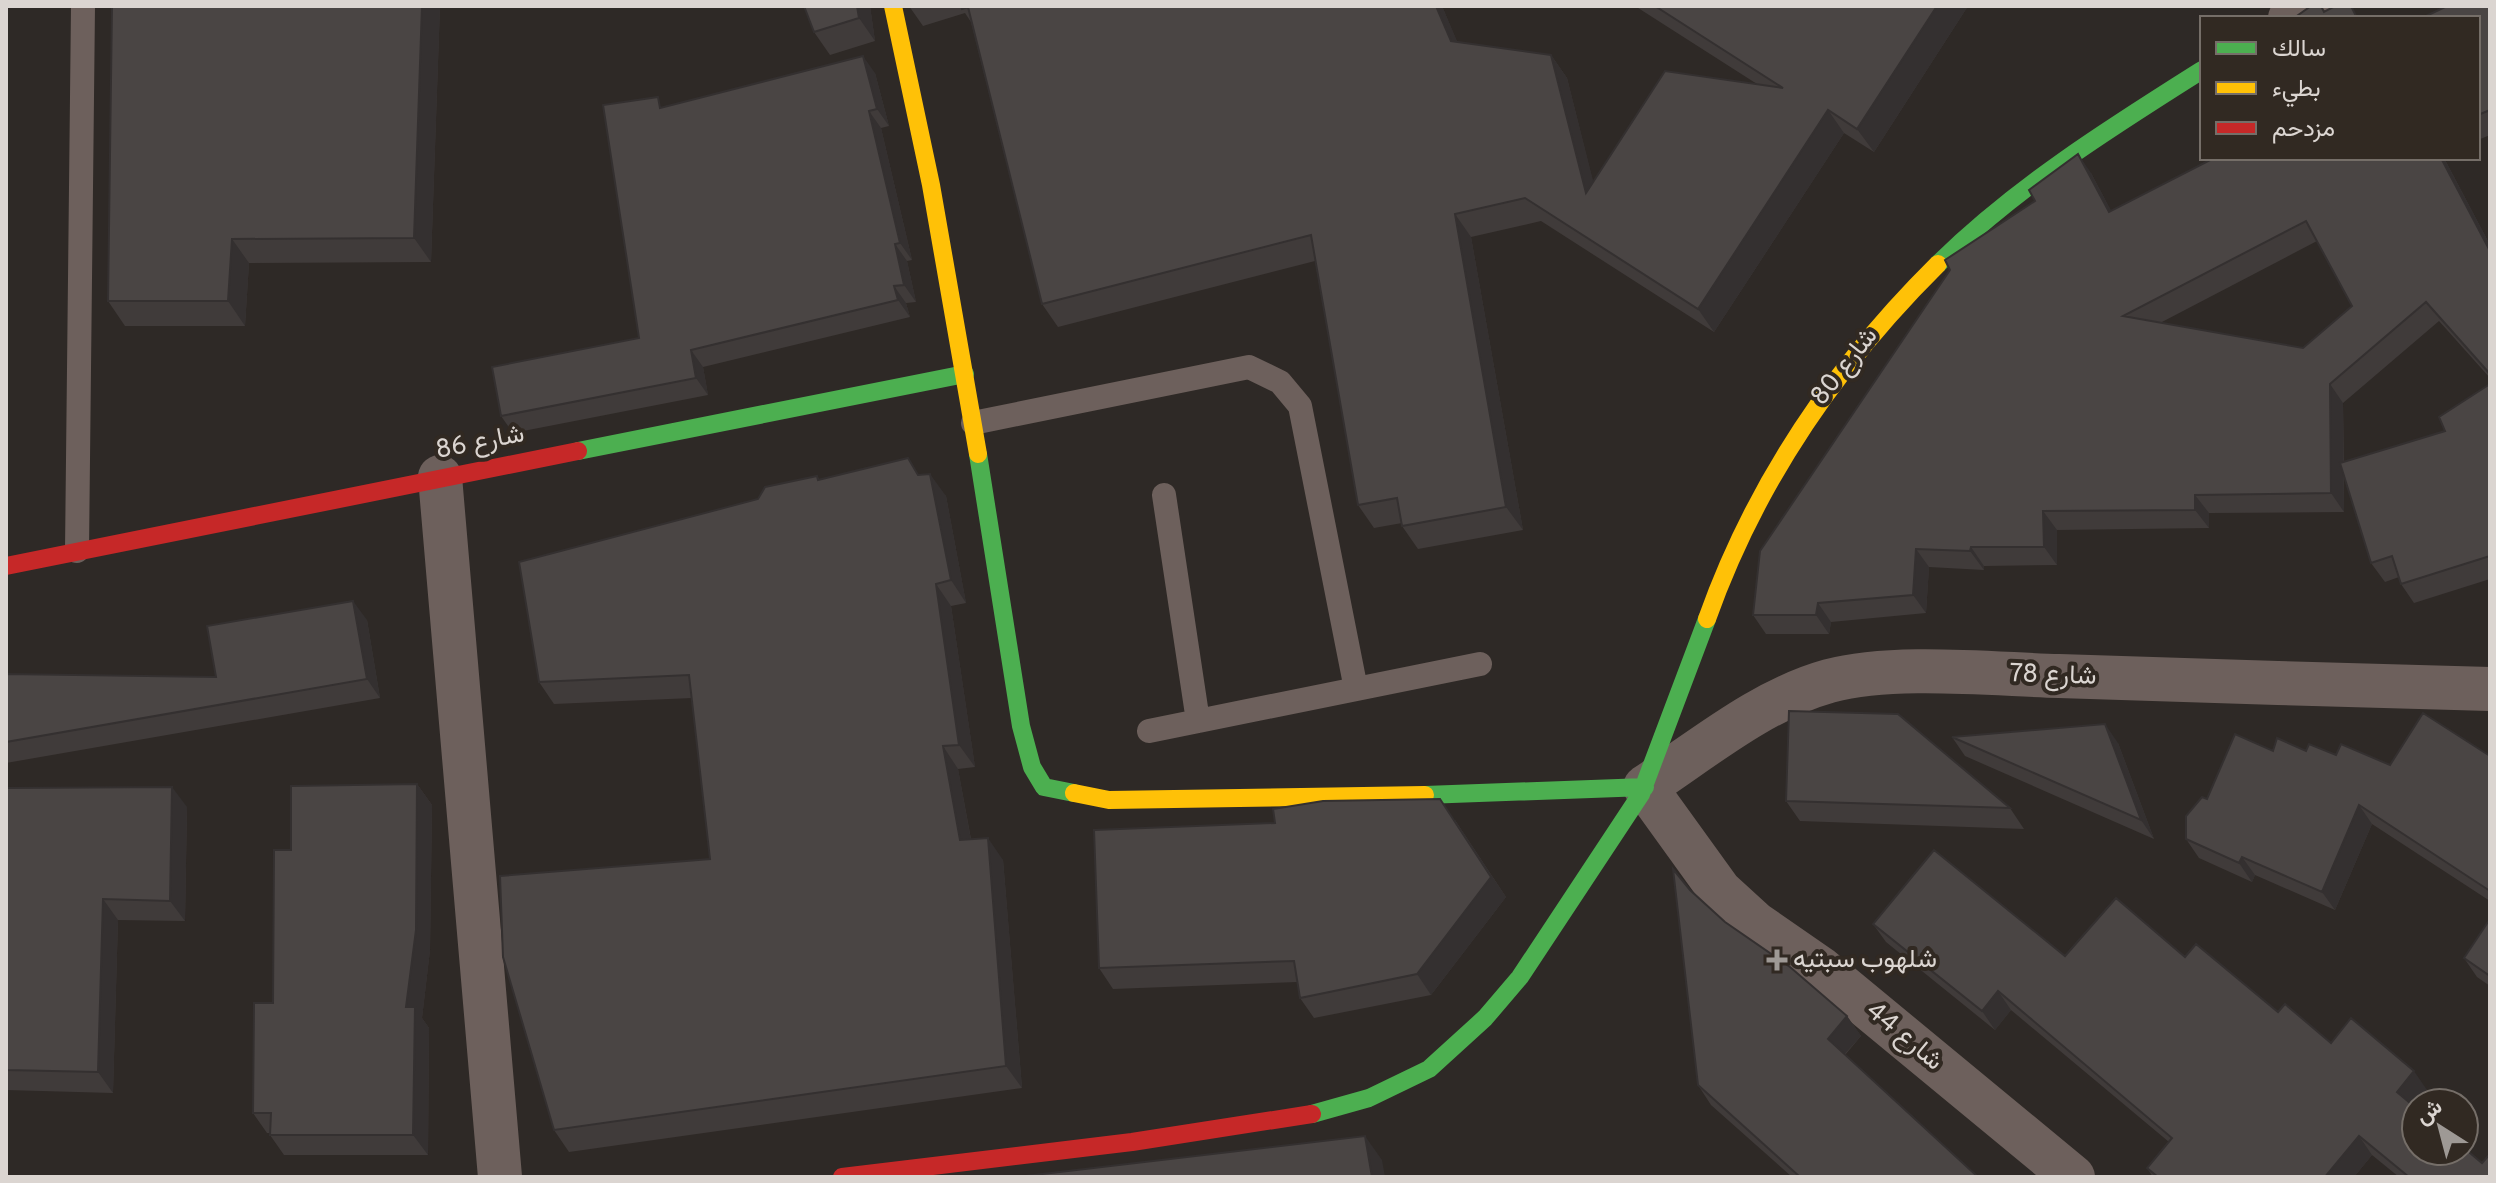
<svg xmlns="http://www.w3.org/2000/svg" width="2496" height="1183" viewBox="0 0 2496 1183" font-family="Overpass,Vazirmatn,sans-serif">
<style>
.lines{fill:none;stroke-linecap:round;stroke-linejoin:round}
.lane{stroke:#6d605c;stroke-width:24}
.street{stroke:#6d605c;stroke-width:44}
.fast{stroke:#4caf50;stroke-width:18}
.slow{stroke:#ffc107;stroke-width:18}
.jam{stroke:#c62828;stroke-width:18}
.wall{fill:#403b3a;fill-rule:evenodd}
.shaded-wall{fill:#343030}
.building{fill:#4a4544;stroke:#343030;stroke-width:2;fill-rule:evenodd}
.poi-dot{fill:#9e9995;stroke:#312922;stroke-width:3}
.labels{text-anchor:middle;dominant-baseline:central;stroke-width:8;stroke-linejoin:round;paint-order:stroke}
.street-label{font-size:26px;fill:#dbd5d1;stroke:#312922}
.poi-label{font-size:26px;fill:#dbd5d1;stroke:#312922;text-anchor:start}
</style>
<rect width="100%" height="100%" fill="#2e2926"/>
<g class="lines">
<!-- lane -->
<path class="lane" d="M973,423L1249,367L1280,382L1300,406L1356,689
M1164,495L1198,721
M77,551L83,6
M1149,731L1480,664"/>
<!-- street -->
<path class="street" d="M2290,18L2311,6
M440,477L500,1177
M2073,1177L1820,968L1755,923L1720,891L1645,787C1703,749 1761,700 1829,681C1894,664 1990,674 2059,676C2203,681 2346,685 2490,689"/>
<!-- fast -->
<path class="fast" d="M1938,264C2016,187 2110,128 2202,70
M578,451L965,374
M978,454L1021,726L1032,767L1044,787L1074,793
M1425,795L1645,787
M1312,1114L1369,1098L1429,1069L1485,1018L1520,977L1641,794L1707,619"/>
<!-- slow -->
<path class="slow" d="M893,6L931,185L978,454
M1707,619C1756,481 1835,366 1938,264
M1074,793L1109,800L1425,795"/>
<!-- jam -->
<path class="jam" d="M6,566L578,451
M842,1177L1132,1142L1312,1114"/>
</g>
<!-- wall -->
<path class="wall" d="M112,6H440L431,262L249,263L245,326H125L108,301Z
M870,6L875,41L830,55L814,32Z
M909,6H1442L1457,42L1551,55L1567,78L1593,182L1757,84L1635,6H1968L1874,152L1844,133L1714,332L1541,221L1471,237L1523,530L1418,549L1402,526V523L1374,528L1358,505L1315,261L1058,327L1042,304L971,22L965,13L923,26Z
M2490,6V135L2478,140V18Z
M875,73L889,126L881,128L912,260L907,261L916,302L906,303L910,317L703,367L708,395L513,433L501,416L639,338L665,106Z
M2444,158L2490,245V378L2439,321L2343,403L2344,462L2445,431L2490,384V579L2414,603L2401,584L2399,577L2385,582L2371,563L2344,476V512L2209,513V528L2057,530V565L1984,566V570L1929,567L1926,613L1831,622L1829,634H1766L1753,615L2091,173L2111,211ZM2317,241L2352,306L2303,348L2160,323Z
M920,475L946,496L966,603L951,606L975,767L958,769L971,839L1003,860L1022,1088L569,1152L554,1130L710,859L692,698L554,704L539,682L758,499L817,476L820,480Z
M367,620L380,698L6,763V674L216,677Z
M1952,737L2118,743L2154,839L1965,756Z
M2273,751H2306L2390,765L2490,756V901L2372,824L2335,910L2255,875L2252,882L2199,858L2186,839L2207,799Z
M417,784L432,805L430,950L422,1018L429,1028L428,1155H284L270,1135V1133H267L253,1113L273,1003L291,850Z
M6,788L187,807L185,921L118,920L113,1093L6,1090Z
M1786,801L2010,808L2024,829L1800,821Z
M1455,820L1506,897L1431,995L1314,1018L1300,998L1297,982L1113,989L1099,968Z
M1690,890L1725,922L1847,1016L1861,1036L1845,1055L1978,1177H1792L1711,1105L1698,1085Z
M2490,919V986L2477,977L2464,958Z
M1873,924L2065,956L2185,957L2331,1043L2427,1090L2414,1106L2482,1163L2490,1177H2399L2372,1155L2354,1177H2153L2147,1168L2169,1142L2011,1010L1995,1030L1886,942Z"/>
<!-- shaded-wall -->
<path class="shaded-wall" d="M422,6H440L431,262L414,238Z
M857,6H870L875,41L859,18Z
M1436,6H1442L1467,64L1451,41Z
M1937,6H1968L1874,152L1857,129Z
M1551,55L1567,78L1602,216L1586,193Z
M863,56L875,73L889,126L877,109Z
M1828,110L1844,133L1714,332L1698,309Z
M869,111L881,128L912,260L900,243Z
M2078,154L2091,173L2122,231L2109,212Z
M2441,158H2444L2490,245V251Z
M1455,214L1471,237L1523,530L1506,507Z
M232,239L249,263L245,326L228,301Z
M895,244L907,261L916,302L904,285Z
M894,286L906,303L910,317L898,300Z
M691,350L703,367L708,395L696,378Z
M2330,384L2343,403L2344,512L2331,493Z
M930,474L946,496L966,603L951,580Z
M2195,495L2209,513V528L2195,510Z
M2043,511L2057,530V565L2044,547Z
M1971,547L1984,566V570L1970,551Z
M1916,549L1929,567L1926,613L1913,595Z
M936,584L951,606L975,767L959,745Z
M353,601L367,620L380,698L367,679Z
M1818,603L1831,622L1829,634L1816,615Z
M2105,724L2118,743L2154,839L2141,820Z
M943,746L958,769L975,862L960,840Z
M417,784L432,805L430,950L422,1018L429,1028L428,1155L413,1135L406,1007Z
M172,787L187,807L185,921L170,901Z
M1440,799L1506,897L1431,995L1417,974Z
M2359,805L2372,824L2335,910L2322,892Z
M988,838L1003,860L1022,1088L1006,1066Z
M2242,857L2255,875L2252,882L2239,863Z
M103,899L118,920L113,1093L98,1072Z
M1998,991L2011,1010L1995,1030L1982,1011Z
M1847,1016L1861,1036L1841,1058L1828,1039Z
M2414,1071L2427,1090L2410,1110L2397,1092Z
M1365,1136L1382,1160L1385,1177H1372Z
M2359,1136L2372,1155L2354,1177H2325Z"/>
<!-- building -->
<path class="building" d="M112,6H422L414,238L232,239L228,301H108Z
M804,6H857L859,18L814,32Z
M961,6H1436L1451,41L1551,55L1586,193L1665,71L1783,88L1655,6H1937L1857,129L1828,110L1698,309L1525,198L1455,214L1506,507L1402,526L1397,498L1358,505L1311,235L1042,304L968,7L962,9Z
M2311,6H2321L2324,12L2335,6H2351L2357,18H2294Z
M2447,6H2490V110L2478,115V18H2422Z
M863,56L877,109L869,111L900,243L895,244L904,285L894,286L898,300L691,350L696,378L501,416L492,367L639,338L603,105L658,97L660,108Z
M2078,154L2109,212L2214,158H2441L2490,251V374L2426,302L2330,384L2331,493L2195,495V510L2043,511L2044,547H1971L1970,551L1916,549L1913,595L1818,603L1816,615H1753L1760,551L1950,270L1945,260L2035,201L2029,190ZM2306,221L2352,306L2303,348L2123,316Z
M2490,384V556L2401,584L2392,556L2371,563L2340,463L2445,431L2439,417Z
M908,458L918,475L930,474L951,580L936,584L959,745L943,746L960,840L988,838L1006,1066L554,1130L503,957L500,876L710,859L689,675L539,682L519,562L758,499L765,487L817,476L818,480Z
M353,601L367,679L6,742V674L216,677L207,626Z
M1789,711L1898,714L2010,808L1786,801Z
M2423,713L2490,756V891L2359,805L2322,892L2242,857L2239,863L2186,839V816L2202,797L2207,799L2235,734L2273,751L2277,738L2306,751L2309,744L2336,755L2341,744L2390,765Z
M2105,724L2141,820L1952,737Z
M417,784L416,930L406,1007H415L413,1135H270L271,1113H253L254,1003H273L274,850H291V786Z
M172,787L170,901L103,899L98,1072L6,1070V788Z
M1440,799L1491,877L1417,974L1300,998L1294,961L1099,968L1094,830L1275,823L1273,809L1323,801Z
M1934,850L2065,956L2116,898L2185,957L2196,944L2278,1012L2285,1004L2331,1043L2351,1018L2414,1071L2397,1092L2416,1108V1151H2464V1148L2482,1163L2490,1154V1177H2409L2359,1136L2325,1177H2158L2147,1168L2172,1138L1998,991L1982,1011L1873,924Z
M1673,869L1690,890L1725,922L1790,967L1847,1016L1828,1039L1978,1177H1800L1698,1085Z
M2490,919V976L2464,958Z
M1365,1136L1372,1177H1017Z"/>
<!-- markers -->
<path class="poi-dot" d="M1773 948h8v8h8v8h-8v8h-8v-8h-8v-8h8z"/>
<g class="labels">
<!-- street labels -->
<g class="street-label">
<text transform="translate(1845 367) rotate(-52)">شارع 80</text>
<text transform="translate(480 443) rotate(-11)">شارع 86</text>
<text transform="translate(2053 676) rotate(2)">شارع 78</text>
<text transform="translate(1904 1037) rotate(40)">شارع 44</text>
</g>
<!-- poi labels -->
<g class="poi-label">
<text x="1793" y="960">شلهوب سبتيه</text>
</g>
</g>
<!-- border -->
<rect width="2496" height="1183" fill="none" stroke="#dbd5d1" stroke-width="16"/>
<!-- legend -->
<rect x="2200" y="16" width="280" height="144" fill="#312922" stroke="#756e68" stroke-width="2"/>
<rect x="2216" y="42" width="40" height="12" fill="#4caf50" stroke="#756e68" stroke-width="2"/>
<text x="2272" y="56" font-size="24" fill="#dbd5d1">سالك</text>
<rect x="2216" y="82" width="40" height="12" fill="#ffc107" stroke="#756e68" stroke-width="2"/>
<text x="2272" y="96" font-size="24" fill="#dbd5d1">بطيء</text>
<rect x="2216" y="122" width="40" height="12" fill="#c62828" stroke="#756e68" stroke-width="2"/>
<text x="2272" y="136" font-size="24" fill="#dbd5d1">مزدحم</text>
<!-- north arrow -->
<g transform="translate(2440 1127) rotate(324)"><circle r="38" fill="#312922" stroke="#756e68" stroke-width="2"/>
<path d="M0-6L14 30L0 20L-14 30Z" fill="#9e9995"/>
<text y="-12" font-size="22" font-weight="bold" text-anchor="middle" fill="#dbd5d1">ش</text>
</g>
</svg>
